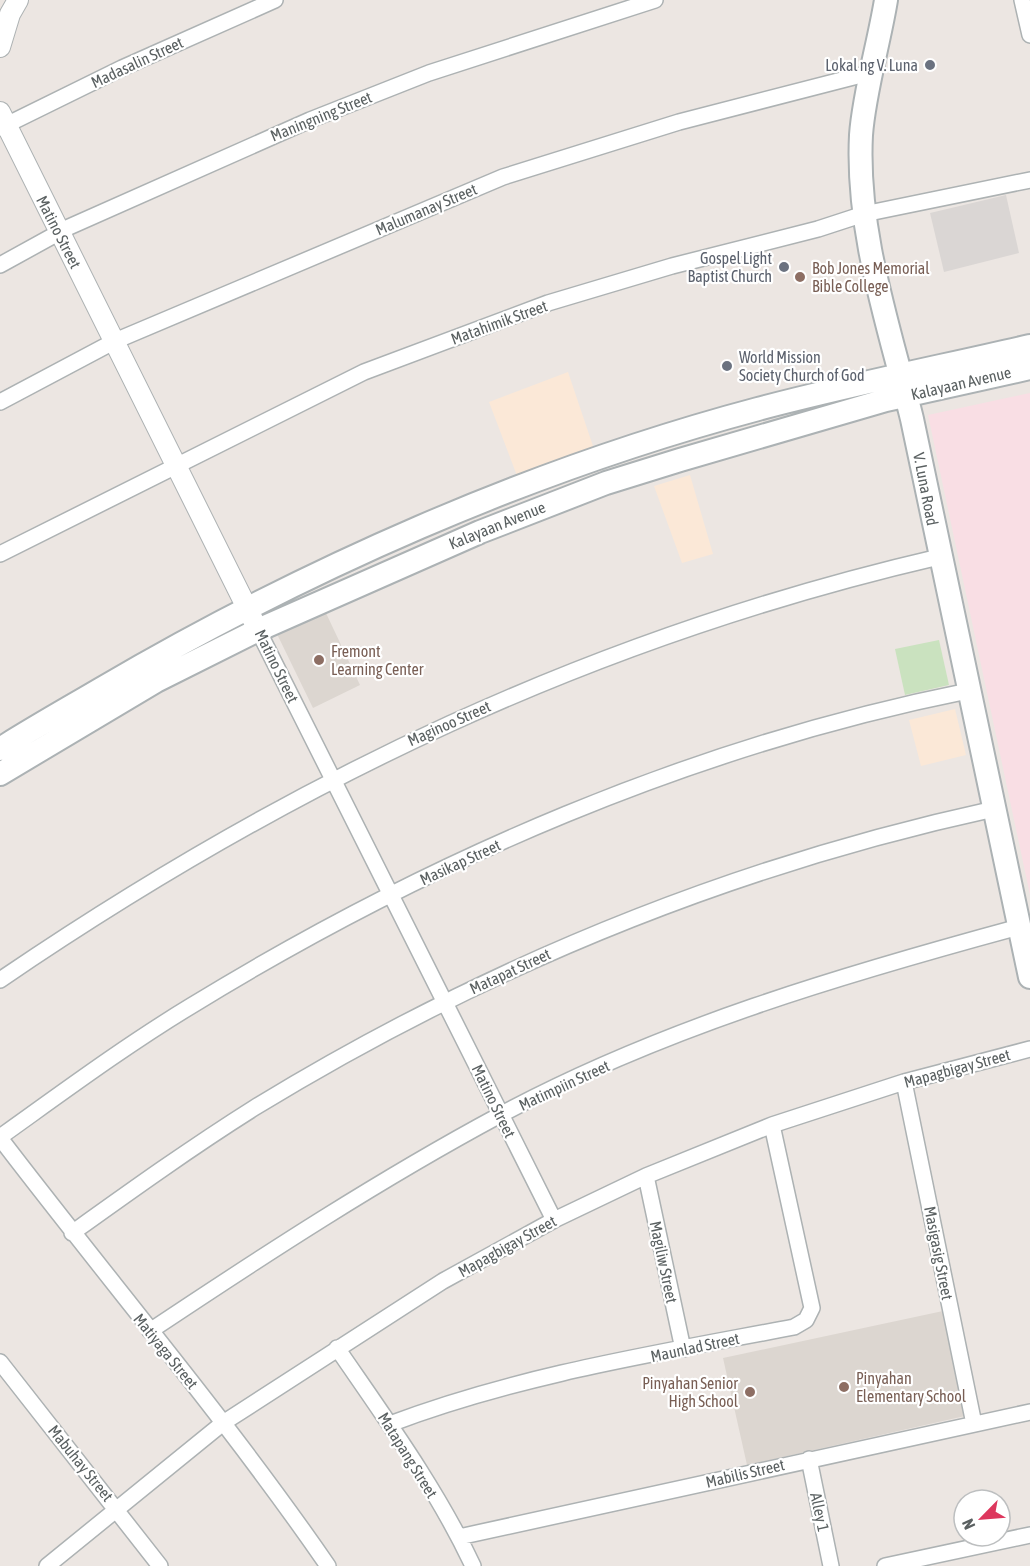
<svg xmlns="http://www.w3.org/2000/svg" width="1030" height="1566" viewBox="0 0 1030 1566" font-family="'Asap Condensed',sans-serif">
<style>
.commercial{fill:#fbe8d7}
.industrial{fill:#dad6d4}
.education{fill:#dcd6d0}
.medical{fill:#f9dee4}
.green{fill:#cae2bf}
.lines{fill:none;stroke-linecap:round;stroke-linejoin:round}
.minor-casing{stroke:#adb2b3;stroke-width:18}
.tertiary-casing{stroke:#adb2b3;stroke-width:22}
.secondary-casing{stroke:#acb2b4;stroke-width:26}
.minor{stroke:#fff;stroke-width:15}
.tertiary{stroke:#fff;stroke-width:20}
.secondary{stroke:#fff;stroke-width:22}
.worship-dot{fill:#6b7280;stroke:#fff;stroke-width:2}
.education-dot{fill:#8d6e63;stroke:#fff;stroke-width:2}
.labels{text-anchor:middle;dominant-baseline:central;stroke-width:4.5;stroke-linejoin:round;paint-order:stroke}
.street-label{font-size:16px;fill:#5a6061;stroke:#fff}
.worship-label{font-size:16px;fill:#5b616d;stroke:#fff;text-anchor:end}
.education-label{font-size:16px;fill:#785e54;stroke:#fff;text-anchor:start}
</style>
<rect width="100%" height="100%" fill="#ece6e2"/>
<!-- commercial -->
<path class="commercial" d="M568,372L595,452L519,481L489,402Z
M690,475L713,554L682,563L654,486Z
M955,709L966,755L921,766L909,720Z"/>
<!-- industrial -->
<path class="industrial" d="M1006,195L1019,253L944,272L930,213Z"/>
<!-- education -->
<path class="education" d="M325,611L360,685L313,708L277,634Z
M943,1311L965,1416L747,1465L723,1358Z"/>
<!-- medical -->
<path class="medical" d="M1030,393V895L928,415Z"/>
<!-- green -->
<path class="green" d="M939,640L949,685L905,695L895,649Z"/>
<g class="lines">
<defs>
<path id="minor" d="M1022,0L1030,35
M0,128L122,68L275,0
M0,265L69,227L310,120L429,73L655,0
M0,402L115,341L503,177L679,122L873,72
M0,554L364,372L548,303L672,266L818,229L864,214L1030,180
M258,630L554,1220
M0,980C292,781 594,637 939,557
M904,1082L974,1424
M0,1137C63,1092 125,1046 191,1006C429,860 693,746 968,691
M0,1138C109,1281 226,1418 328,1566
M646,1176L683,1349
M72,1233C132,1190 192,1147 254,1108C483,968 732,866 994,809
M150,1331C264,1255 379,1180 500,1115C662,1028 842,975 1019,927
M337,1348C385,1418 437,1489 473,1566
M0,1362L160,1566
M390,1424C519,1375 658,1353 794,1327L806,1320L812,1308L772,1125
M809,1459L831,1566
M459,1537L1030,1412
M47,1566L223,1423L443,1281L554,1220L646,1176L772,1125L904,1082L1030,1049
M885,1566L1030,1535"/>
<path id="tertiary" d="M0,47L10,14L18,0
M0,112L258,630"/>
<path id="secondary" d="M886,0C879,43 864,93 861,135C856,232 889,326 912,419L1030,977
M0,749C33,728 67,709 101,689C304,570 529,470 758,409C848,385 939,367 1030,346
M0,774L156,681L258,630L480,532L606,483L680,460L886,400L1030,368"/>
</defs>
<!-- minor casing -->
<use href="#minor" class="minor-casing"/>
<!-- tertiary casing -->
<use href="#tertiary" class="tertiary-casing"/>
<!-- secondary casing -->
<use href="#secondary" class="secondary-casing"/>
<!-- minor -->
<use href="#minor" class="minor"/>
<!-- tertiary -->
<use href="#tertiary" class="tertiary"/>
<!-- secondary -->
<use href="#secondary" class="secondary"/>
</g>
<!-- markers -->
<g class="worship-dot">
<circle cx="930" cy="65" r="6"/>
<circle cx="784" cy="267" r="6"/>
<circle cx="727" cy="366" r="6"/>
</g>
<g class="education-dot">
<circle cx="800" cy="277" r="6"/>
<circle cx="319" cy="660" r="6"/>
<circle cx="844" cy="1387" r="6"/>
<circle cx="750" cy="1392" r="6"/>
</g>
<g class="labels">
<!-- street labels -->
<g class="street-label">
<text transform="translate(137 62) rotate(-25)">Madasalin Street</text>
<text transform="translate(321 116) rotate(-22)">Maningning Street</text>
<text transform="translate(426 209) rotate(-23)">Malumanay Street</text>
<text transform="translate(59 232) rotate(63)">Matino Street</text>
<text transform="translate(499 322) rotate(-20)">Matahimik Street</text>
<text transform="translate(961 383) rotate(-13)">Kalayaan Avenue</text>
<text transform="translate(926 489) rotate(79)">V. Luna Road</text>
<text transform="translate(497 525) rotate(-22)">Kalayaan Avenue</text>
<text transform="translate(277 666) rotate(64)">Matino Street</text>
<text transform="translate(449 723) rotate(-24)">Maginoo Street</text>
<text transform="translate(460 862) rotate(-25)">Masikap Street</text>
<text transform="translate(510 971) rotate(-25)">Matapat Street</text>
<text transform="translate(957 1068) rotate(-15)">Mapagbigay Street</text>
<text transform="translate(564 1085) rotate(-25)">Matimpiin Street</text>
<text transform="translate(494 1101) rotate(64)">Matino Street</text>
<text transform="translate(507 1246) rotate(-29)">Mapagbigay Street</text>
<text transform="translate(939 1253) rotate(79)">Masigasig Street</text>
<text transform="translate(664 1262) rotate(78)">Magiliw Street</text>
<text transform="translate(695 1347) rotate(-12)">Maunlad Street</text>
<text transform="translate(166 1351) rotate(51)">Matiyaga Street</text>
<text transform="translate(408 1455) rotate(58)">Matapang Street</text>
<text transform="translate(81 1463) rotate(51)">Mabuhay Street</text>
<text transform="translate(745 1473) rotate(-13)">Mabilis Street</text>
<text transform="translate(820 1512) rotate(78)">Alley 1</text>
</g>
<!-- worship labels -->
<g class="worship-label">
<text x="918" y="65">Lokal ng V. Luna</text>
<text x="772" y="258">Gospel Light<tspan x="772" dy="18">Baptist Church</tspan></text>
<text x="739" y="357" text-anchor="start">World Mission<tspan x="739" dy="18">Society Church of God</tspan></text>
</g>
<!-- education labels -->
<g class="education-label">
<text x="812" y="268">Bob Jones Memorial<tspan x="812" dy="18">Bible College</tspan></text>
<text x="331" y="651">Fremont<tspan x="331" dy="18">Learning Center</tspan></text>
<text x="856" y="1378">Pinyahan<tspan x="856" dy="18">Elementary School</tspan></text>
<text x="738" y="1383" text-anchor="end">Pinyahan Senior<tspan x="738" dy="18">High School</tspan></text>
</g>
</g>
<!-- north arrow -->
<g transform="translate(982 1518) rotate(245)"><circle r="28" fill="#ffffff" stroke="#bdbfc0" stroke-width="1.5"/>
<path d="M0-4.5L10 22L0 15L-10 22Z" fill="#dd375d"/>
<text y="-9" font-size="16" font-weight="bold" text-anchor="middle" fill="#5a6061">N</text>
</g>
</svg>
